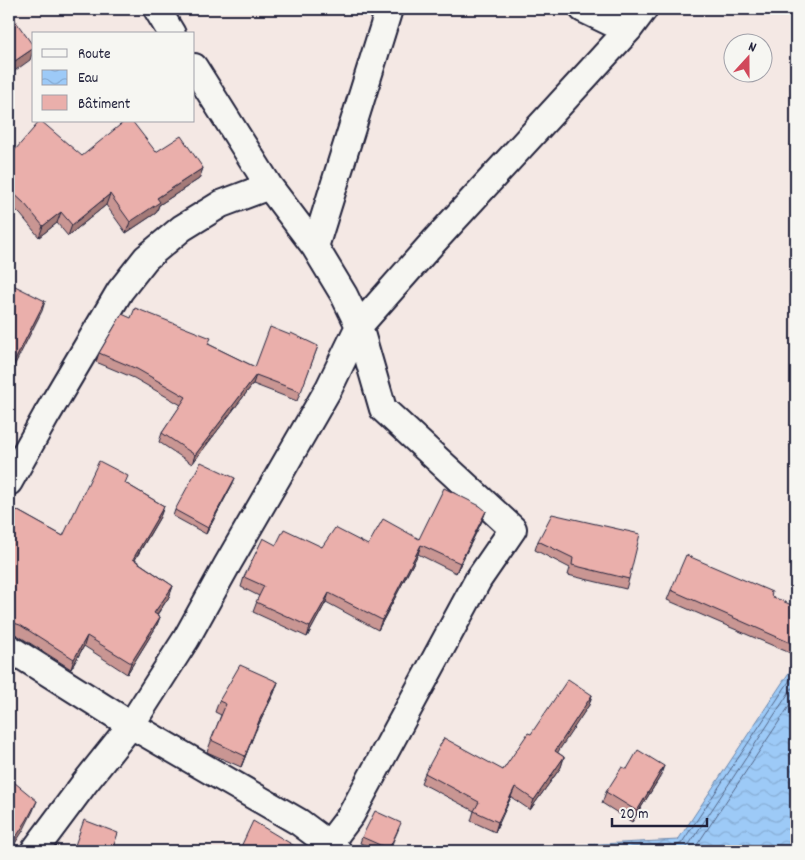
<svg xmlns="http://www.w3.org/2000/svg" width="805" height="860" viewBox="0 0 805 860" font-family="Dekko,sans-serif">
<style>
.water{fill:url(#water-waves);stroke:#6c87ac}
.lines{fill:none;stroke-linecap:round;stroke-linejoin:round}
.shore{stroke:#536586;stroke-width:1}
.street-casing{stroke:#22223b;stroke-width:30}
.street{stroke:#f6f6f2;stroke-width:26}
.wall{fill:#c99693;stroke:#22223b}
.shaded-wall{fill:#a47a78;stroke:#22223b}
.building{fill:#eaafab;stroke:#22223b}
</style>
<defs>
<pattern id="water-waves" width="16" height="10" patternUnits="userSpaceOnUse" patternTransform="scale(1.25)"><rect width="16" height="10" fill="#9dcaf7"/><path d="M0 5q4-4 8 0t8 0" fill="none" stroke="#87add5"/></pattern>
</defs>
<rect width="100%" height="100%" fill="#f4e8e4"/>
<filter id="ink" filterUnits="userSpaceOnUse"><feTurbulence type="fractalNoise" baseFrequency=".02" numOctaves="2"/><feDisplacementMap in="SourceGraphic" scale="10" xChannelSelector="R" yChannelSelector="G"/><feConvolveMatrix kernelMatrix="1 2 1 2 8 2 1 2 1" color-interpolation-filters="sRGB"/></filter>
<g filter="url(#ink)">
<!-- water -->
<path class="water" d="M796,662V851H558L562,846L678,840Z"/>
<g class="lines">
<!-- shore -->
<path class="shore" d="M564,851L677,845L681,844L796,671
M679,851L684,849L688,846L796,682
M693,851L796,696"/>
<defs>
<path id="street" d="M157,9L172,34
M583,9L610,22L629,29
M194,67L269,186L315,247
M9,482L46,416L120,291L146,258L182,228L221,204L269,186
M9,648L131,725L299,822L338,851
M34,851L84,784L131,725L186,639L227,565L329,388L359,326L428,248L629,29L644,9
M325,851L329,844L351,815L478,580L513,529L383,409L359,326L344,295L315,247L389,9"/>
</defs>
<!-- street casing -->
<use href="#street" class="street-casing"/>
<!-- street -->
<use href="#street" class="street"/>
</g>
<!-- wall -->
<path class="wall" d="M156,152L203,168L199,179L159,205L156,213L126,233L106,205L68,236L57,223L39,237L21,215L9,203V157L82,156Z
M131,318L208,344L255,367L318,346L297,401L253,384L192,464L159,442L162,433L181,405L134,378L96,362L99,353Z
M125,483L164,506L160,517L135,560L173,586L169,597L157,615L160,617L156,627L127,674L84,646L71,669L17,635L10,633L9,506L63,536Z
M233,483L206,534L173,516L175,510Z
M486,511L482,521L456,573L418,554L378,630L326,602L307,637L253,612L259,596L241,587L244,577L276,545L322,547L368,545L419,539Z
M538,541L629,579L626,589L568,575L570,568L535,550Z
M671,590L771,596L796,638L790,653L667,600Z
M278,682L274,693L255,732L241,767L207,752L221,715L215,712L219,701Z
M592,695L589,705L557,752L564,757L561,767L530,810L511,797L495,832L471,821L474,811L421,783L425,773L503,770L531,734Z
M627,769L660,777L632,822L602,803L606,792Z
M399,828L389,851H379L360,843L362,837Z"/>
<!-- shaded-wall -->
<path class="shaded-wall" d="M34,48L30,60L9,75V65Z
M203,168L199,179L159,205L156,213L126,233L130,222L157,198Z
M110,194L106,205L68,236L72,225Z
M61,212L57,223L39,237L43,226Z
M45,301L42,311L9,376L10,370Z
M256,375L253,384L192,464L195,455Z
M235,478L233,483L206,534L208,528Z
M164,506L160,517L129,569L133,559Z
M486,511L482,521L456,573L460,563Z
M421,545L418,554L378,630L382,620Z
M173,586L169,597L150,624L154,613Z
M329,593L326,602L307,637L310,627Z
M160,617L156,627L127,674L131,663Z
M14,623L10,633H9V624Z
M87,636L84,646L71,669L74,659Z
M278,682L274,693L255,732L241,767L259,721Z
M592,695L589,705L552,761L555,751Z
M564,757L561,767L530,810L534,800Z
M664,766L660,777L632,822L637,811Z
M515,787L511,797L495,832L498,822Z
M37,801L33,811L23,831L10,851H9V848Z"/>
<!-- building -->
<path class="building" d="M9,12L34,47V48L9,65Z
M40,121H41L82,156L125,121H132L156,152L181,136L203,168L157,198L160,202L130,222L110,194L72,225L61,212L43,226L25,204L9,189V157Z
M9,283L45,301L10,370L9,369Z
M135,308L211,338L208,344L255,367L270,327L290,335L291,333L318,346L301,392L256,375L195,455L162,433L186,397L137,369L99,353L122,314L131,318Z
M99,461L128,476L125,483L164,506L133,559L173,586L154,613L160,617L131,663L87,636L74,659L20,625L14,623L9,624V506L63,536Z
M201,462L235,478L208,528L175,510Z
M444,488L480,506L486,511L460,563L421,545L382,620L329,593L310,627L256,602L264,586L244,577L263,538L276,545L284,529L322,547L335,528L368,545L383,519L419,539Z
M552,514L640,534L629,579L572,565L573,558L538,541Z
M686,555L772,592L771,596L796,607V637L793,644L671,590Z
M9,653L14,656L9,668Z
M240,665L278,682L259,721L245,756L211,740L226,704L219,701Z
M568,679L592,695L555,751L564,757L534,800L515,787L498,822L474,811L479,802L425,773L444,738L503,770L528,733L531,734Z
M638,750L664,766L637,811L606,792L622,767L627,769Z
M9,778L37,801L27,820L9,848Z
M375,811L401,823L389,849L362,837Z
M84,820L118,833L112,851H73Z
M253,821L303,851H239Z"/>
</g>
<!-- margin -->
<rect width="805" height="860" fill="none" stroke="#f6f6f2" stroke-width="30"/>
<rect x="15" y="15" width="775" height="830" fill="none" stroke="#22223b" stroke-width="2" filter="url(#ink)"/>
<!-- legend -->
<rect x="32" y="32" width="162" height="90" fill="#f6f6f2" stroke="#a1a1a9"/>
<rect x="42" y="49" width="25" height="8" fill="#f6f6f2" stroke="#a1a1a9"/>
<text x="78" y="58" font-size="15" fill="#22223b">Route</text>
<rect x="42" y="70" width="25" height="15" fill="url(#water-waves)" stroke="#a1a1a9"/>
<text x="78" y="82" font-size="15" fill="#22223b">Eau</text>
<rect x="42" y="95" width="25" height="15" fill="#eaafab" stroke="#a1a1a9"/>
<text x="78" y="108" font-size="15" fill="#22223b">Bâtiment</text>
<!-- north arrow -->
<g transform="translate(748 58) rotate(21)"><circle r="24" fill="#f6f6f2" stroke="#a1a1a9"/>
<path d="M0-4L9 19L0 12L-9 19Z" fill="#d1495b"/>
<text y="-8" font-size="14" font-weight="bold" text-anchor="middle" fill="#22223b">N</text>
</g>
<!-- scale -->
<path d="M612 818v8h95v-8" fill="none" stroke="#22223b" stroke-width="2.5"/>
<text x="620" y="818" font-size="15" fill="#22223b" stroke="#f6f6f2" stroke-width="4" paint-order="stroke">20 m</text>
</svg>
